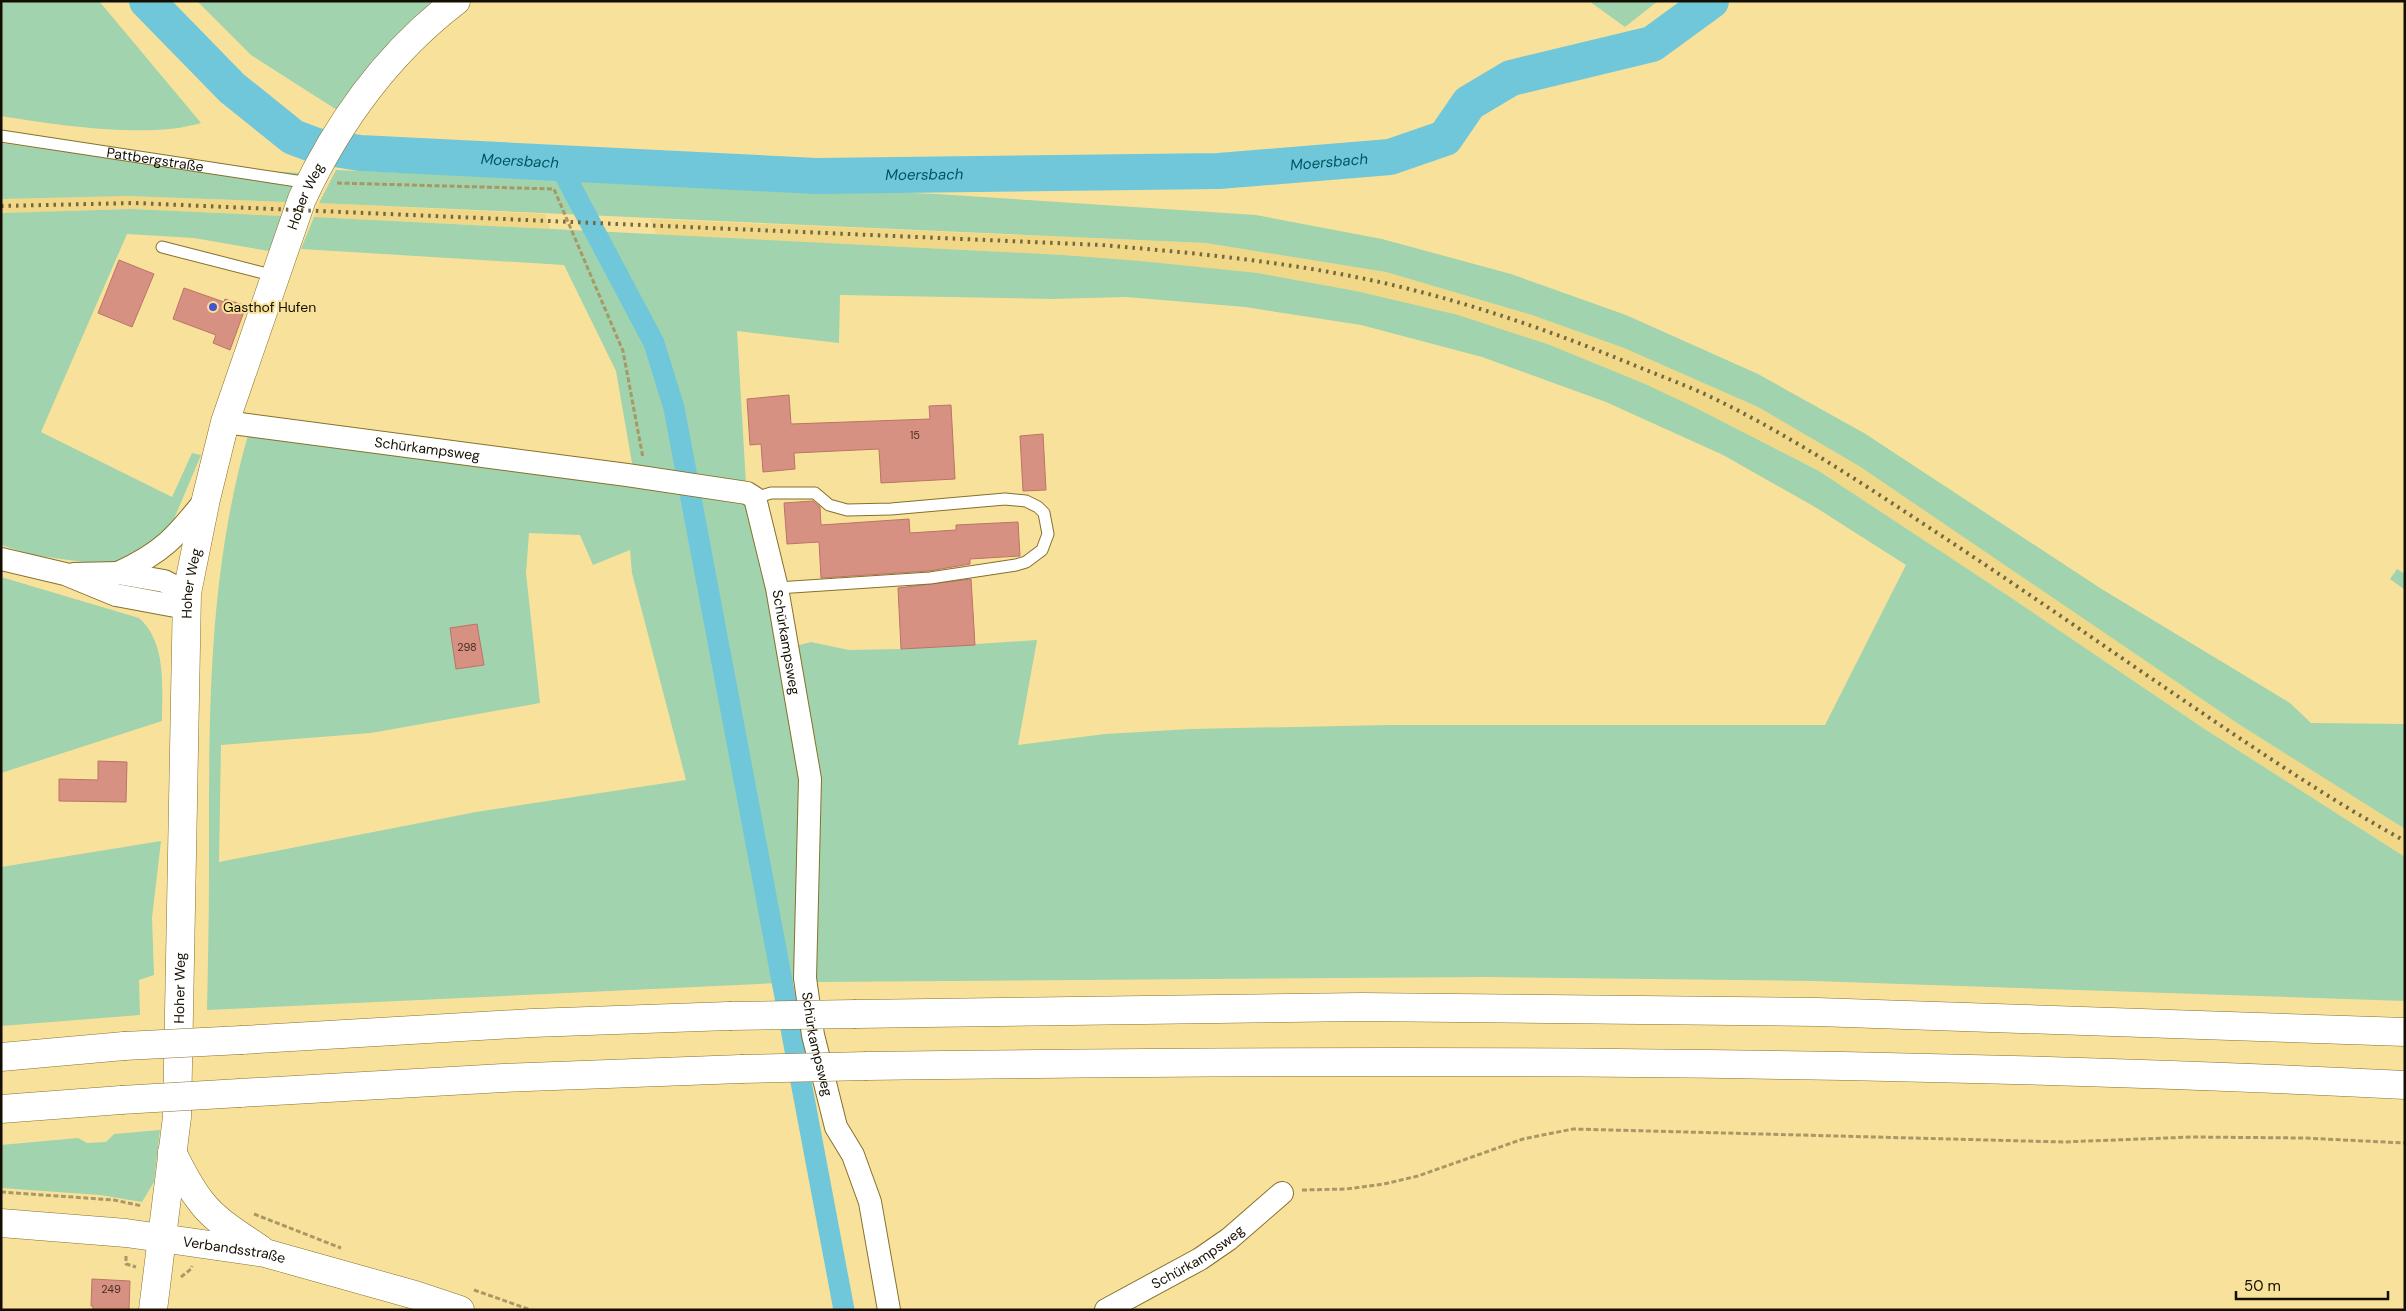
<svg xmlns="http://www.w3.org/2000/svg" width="2406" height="1311" viewBox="0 0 2406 1311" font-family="'DM Sans',sans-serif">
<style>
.built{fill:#f1d889}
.green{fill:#a0d3ae;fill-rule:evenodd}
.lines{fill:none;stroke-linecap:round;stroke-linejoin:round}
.canal{stroke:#70c7d9;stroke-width:21}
.river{stroke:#70c7d9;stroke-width:36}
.building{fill:#d79182;stroke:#bb7465}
.service-casing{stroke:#86712b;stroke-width:13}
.minor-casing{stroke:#86712b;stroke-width:24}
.tertiary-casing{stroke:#86712b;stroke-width:29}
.secondary-casing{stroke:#86712b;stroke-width:29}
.motorway-casing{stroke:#86712b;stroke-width:29}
.path{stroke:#a99865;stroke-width:3;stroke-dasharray:5 2.5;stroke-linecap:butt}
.service{stroke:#fff;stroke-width:11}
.minor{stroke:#fff;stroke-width:22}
.tertiary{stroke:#fff;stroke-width:28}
.secondary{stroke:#fff;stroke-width:28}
.motorway{stroke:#fff;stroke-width:28}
.rail{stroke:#746741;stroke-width:4;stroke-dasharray:2.5 5;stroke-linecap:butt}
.motorway-bridge-casing{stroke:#86712b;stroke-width:29;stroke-linecap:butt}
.motorway-bridge{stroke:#fff;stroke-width:28}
.poi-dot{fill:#4554c9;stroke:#f8e29b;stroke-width:2}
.labels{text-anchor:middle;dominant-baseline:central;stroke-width:4;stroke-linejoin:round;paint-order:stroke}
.number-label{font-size:11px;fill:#452f20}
.street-label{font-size:14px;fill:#140e00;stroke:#f8e29b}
.poi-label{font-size:14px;fill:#140e00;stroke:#f8e29b;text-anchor:start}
.water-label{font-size:15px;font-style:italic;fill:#015360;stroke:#f8e29b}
</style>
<rect width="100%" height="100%" fill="#f8e29b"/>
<!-- built -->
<path class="built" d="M128,196L287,202L282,216L132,209L1,213V199Z
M319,203L545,214L550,229L314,217Z
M650,219L1206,243L1386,272L1532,315L1624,348L1758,407L1859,466L2237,723L2405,829V857L2203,728L2010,597L1819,471L1694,407L1550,345L1356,291L1258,273L1063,255L656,235Z"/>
<!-- green -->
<path class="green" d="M1,1H99L201,123C149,139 56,125 1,116Z
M197,1H456L348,117L251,55Z
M1589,1H1658L1625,27Z
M1,143L165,166L301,173L287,202L128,196L1,199Z
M336,170L937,194L1256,215L1382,239L1511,274L1626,315L1758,374L1864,433L2100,588L2290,703L2311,723L2405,724V829L2237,723L1859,466L1758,407L1624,348L1532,315L1386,272L1206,243L319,203Z
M132,209L282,216L269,251L194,238L127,234L41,432L172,497L192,453L201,455L174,519L160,539L119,562L90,563L33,555L1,545V213Z
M314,217L1063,255L1140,261L1258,273L1356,291L1458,315L1550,345L1645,384L1694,407L1819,471L2010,597L2203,728L2405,857V1001L1814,981L1487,977L816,982L820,822L796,646L811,642L849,650L901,649L1037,640L1018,745L1105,734L1191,729L1389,725H1825L1906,565L1815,507L1723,455L1606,402L1482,357L1361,325L1245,307L1126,297L1051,299L840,295L839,343L737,331L746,484L633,469L616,371L564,265L301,249Z
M248,435L746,501L771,603L804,781L799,982L207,1010C208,962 209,915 209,867C209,719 207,579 248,435ZM529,533L580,535L593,565L630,550L632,573L686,780L476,812L219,862L221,745L371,733L540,703L526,573Z
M2397,569L2405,574V590L2390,579Z
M1,577L139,618C167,643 162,687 162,721L1,773Z
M161,841L152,918L154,975L139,980L140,1015L1,1026V867Z
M160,1130L154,1182L142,1202L100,1195L1,1188V1145L78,1138L87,1143L106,1142L114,1134Z"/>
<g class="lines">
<!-- canal -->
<path class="canal" d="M559,164L654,343L674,408L844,1310"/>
<!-- river -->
<path class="river" id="s1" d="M147,1L232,88L293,137L317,146L360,153L816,176L1219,171L1390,157L1445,138L1469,103L1511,78L1652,44L1711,1"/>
</g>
<!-- building -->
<path class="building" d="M119,260L154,274L132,327L98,313Z
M184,288L224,302L225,299L246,306L230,350L213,343L216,335L173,319Z
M789,395L791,424L930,419L929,406L951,405L955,479L881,483L879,449L794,453L795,469L763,472L761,444L750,445L747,399Z
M1043,434L1046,490L1023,491L1020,436Z
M813,501L820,507L821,525L909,519L910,533L956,530V525L1018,522L1020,556L970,559V564L929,571L821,578L819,542L787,544L784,503Z
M971,579L975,645L901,649L898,588Z
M477,624L484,665L456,669L450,628Z
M98,761L127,762L126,802L59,801V779L98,780Z
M92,1279L130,1281L129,1310H93V1306H91Z"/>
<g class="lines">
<defs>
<g id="service">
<path id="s2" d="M1,136L310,183"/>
<path d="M162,247L275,276"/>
<path d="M755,498L771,493H815L829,505L847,510L891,509L1005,499L1026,501L1038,507L1044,513L1048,534L1042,550L1026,562L1016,565L930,578L777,588"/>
</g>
<g id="minor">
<path id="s3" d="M225,422L627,475L747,493L755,498L777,588L810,779L805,978L813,1035L836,1127L853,1155L870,1202L889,1310"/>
<path d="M1,559L65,574L116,595L186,608"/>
<path d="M118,573C162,553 176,537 206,499"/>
<path d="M74,574L118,573L164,581L187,593"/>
<path id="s4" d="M1106,1310L1200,1259L1229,1239L1282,1193"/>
</g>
<path id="tertiary" d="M153,1310L162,1237"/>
<g id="secondary">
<path d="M172,1152C181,1170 189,1187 202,1203C217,1222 240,1235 260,1249"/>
<path id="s5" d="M1,1223L126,1233L265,1253L415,1295L460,1310"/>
<path id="s6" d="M162,1237L177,1117L187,593L206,499L225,422L302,199C338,122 388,53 456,1"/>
</g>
<path id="motorway" d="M856,1014L1361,1007L1817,1012L2405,1032
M242,1040L532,1023L729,1016
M1,1057L124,1046
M867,1066C1380,1059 1893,1059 2405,1085
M240,1093L503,1078L741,1069
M1,1109L121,1100"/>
</defs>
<!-- service casing -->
<use href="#service" class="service-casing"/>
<!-- minor casing -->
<use href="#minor" class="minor-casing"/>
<!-- tertiary casing -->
<use href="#tertiary" class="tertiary-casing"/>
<!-- secondary casing -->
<use href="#secondary" class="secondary-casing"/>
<!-- motorway casing -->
<use href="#motorway" class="motorway-casing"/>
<!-- path -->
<path class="path" d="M337,183L554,189L623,351L643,458
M1302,1190L1346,1189L1384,1184L1418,1176L1523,1139L1573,1129L2063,1142L2192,1137L2304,1138L2405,1143
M1,1192L114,1200L142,1206
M254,1214L341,1248
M126,1256V1264L136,1267
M181,1277L191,1269L192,1266
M474,1290L531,1310"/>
<!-- service -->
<use href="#service" class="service"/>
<!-- minor -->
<use href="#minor" class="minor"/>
<!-- tertiary -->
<use href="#tertiary" class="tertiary"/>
<!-- secondary -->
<use href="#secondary" class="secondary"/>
<!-- motorway -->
<use href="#motorway" class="motorway"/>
<!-- rail -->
<path class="rail" d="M1,206L135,203L1101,245C1196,253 1291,262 1384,283C1472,303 1557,333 1641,368C1665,378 1691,387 1715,399C1785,433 1851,476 1916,519C2008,579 2098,642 2189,704C2260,752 2330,800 2405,841"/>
<defs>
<path id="motorway-bridge" d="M729,1016L856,1014
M124,1046L242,1040
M741,1069L867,1066
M121,1100L240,1093"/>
</defs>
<!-- motorway-bridge casing -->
<use href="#motorway-bridge" class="motorway-bridge-casing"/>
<!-- motorway-bridge -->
<use href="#motorway-bridge" class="motorway-bridge"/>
</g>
<!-- markers -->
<circle class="poi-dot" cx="213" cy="307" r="5"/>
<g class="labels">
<!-- number labels -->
<g class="number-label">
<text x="915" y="435">15</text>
<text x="467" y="647">298</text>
<text x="111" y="1289">249</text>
</g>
<!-- street labels -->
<g class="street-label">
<text stroke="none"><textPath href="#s2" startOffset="156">Pattbergstraße</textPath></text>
<text stroke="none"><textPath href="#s6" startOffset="1060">Hoher Weg</textPath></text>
<text stroke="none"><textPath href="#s3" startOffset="204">Schürkampsweg</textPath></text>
<text stroke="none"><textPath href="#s6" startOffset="655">Hoher Weg</textPath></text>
<text stroke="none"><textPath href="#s3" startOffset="684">Schürkampsweg</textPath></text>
<text stroke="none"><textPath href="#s6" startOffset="250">Hoher Weg</textPath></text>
<text stroke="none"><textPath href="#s3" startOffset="1089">Schürkampsweg</textPath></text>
<text stroke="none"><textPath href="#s5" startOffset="235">Verbandsstraße</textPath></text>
<text stroke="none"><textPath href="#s4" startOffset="106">Schürkampsweg</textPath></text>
</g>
<!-- poi labels -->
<g class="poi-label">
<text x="223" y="307">Gasthof Hufen</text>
</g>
<!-- water labels -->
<g class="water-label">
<text stroke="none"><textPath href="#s1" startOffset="429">Moersbach</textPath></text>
<text stroke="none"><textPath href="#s1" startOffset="1239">Moersbach</textPath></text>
<text stroke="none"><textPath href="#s1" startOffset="834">Moersbach</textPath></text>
</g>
</g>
<!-- border -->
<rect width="2406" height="1311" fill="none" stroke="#140e00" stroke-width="5"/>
<!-- scale -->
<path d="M2236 1291v8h152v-8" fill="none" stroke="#140e00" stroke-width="2.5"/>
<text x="2244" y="1291" font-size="15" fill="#140e00" stroke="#f8e29b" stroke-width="4" paint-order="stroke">50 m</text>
</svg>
